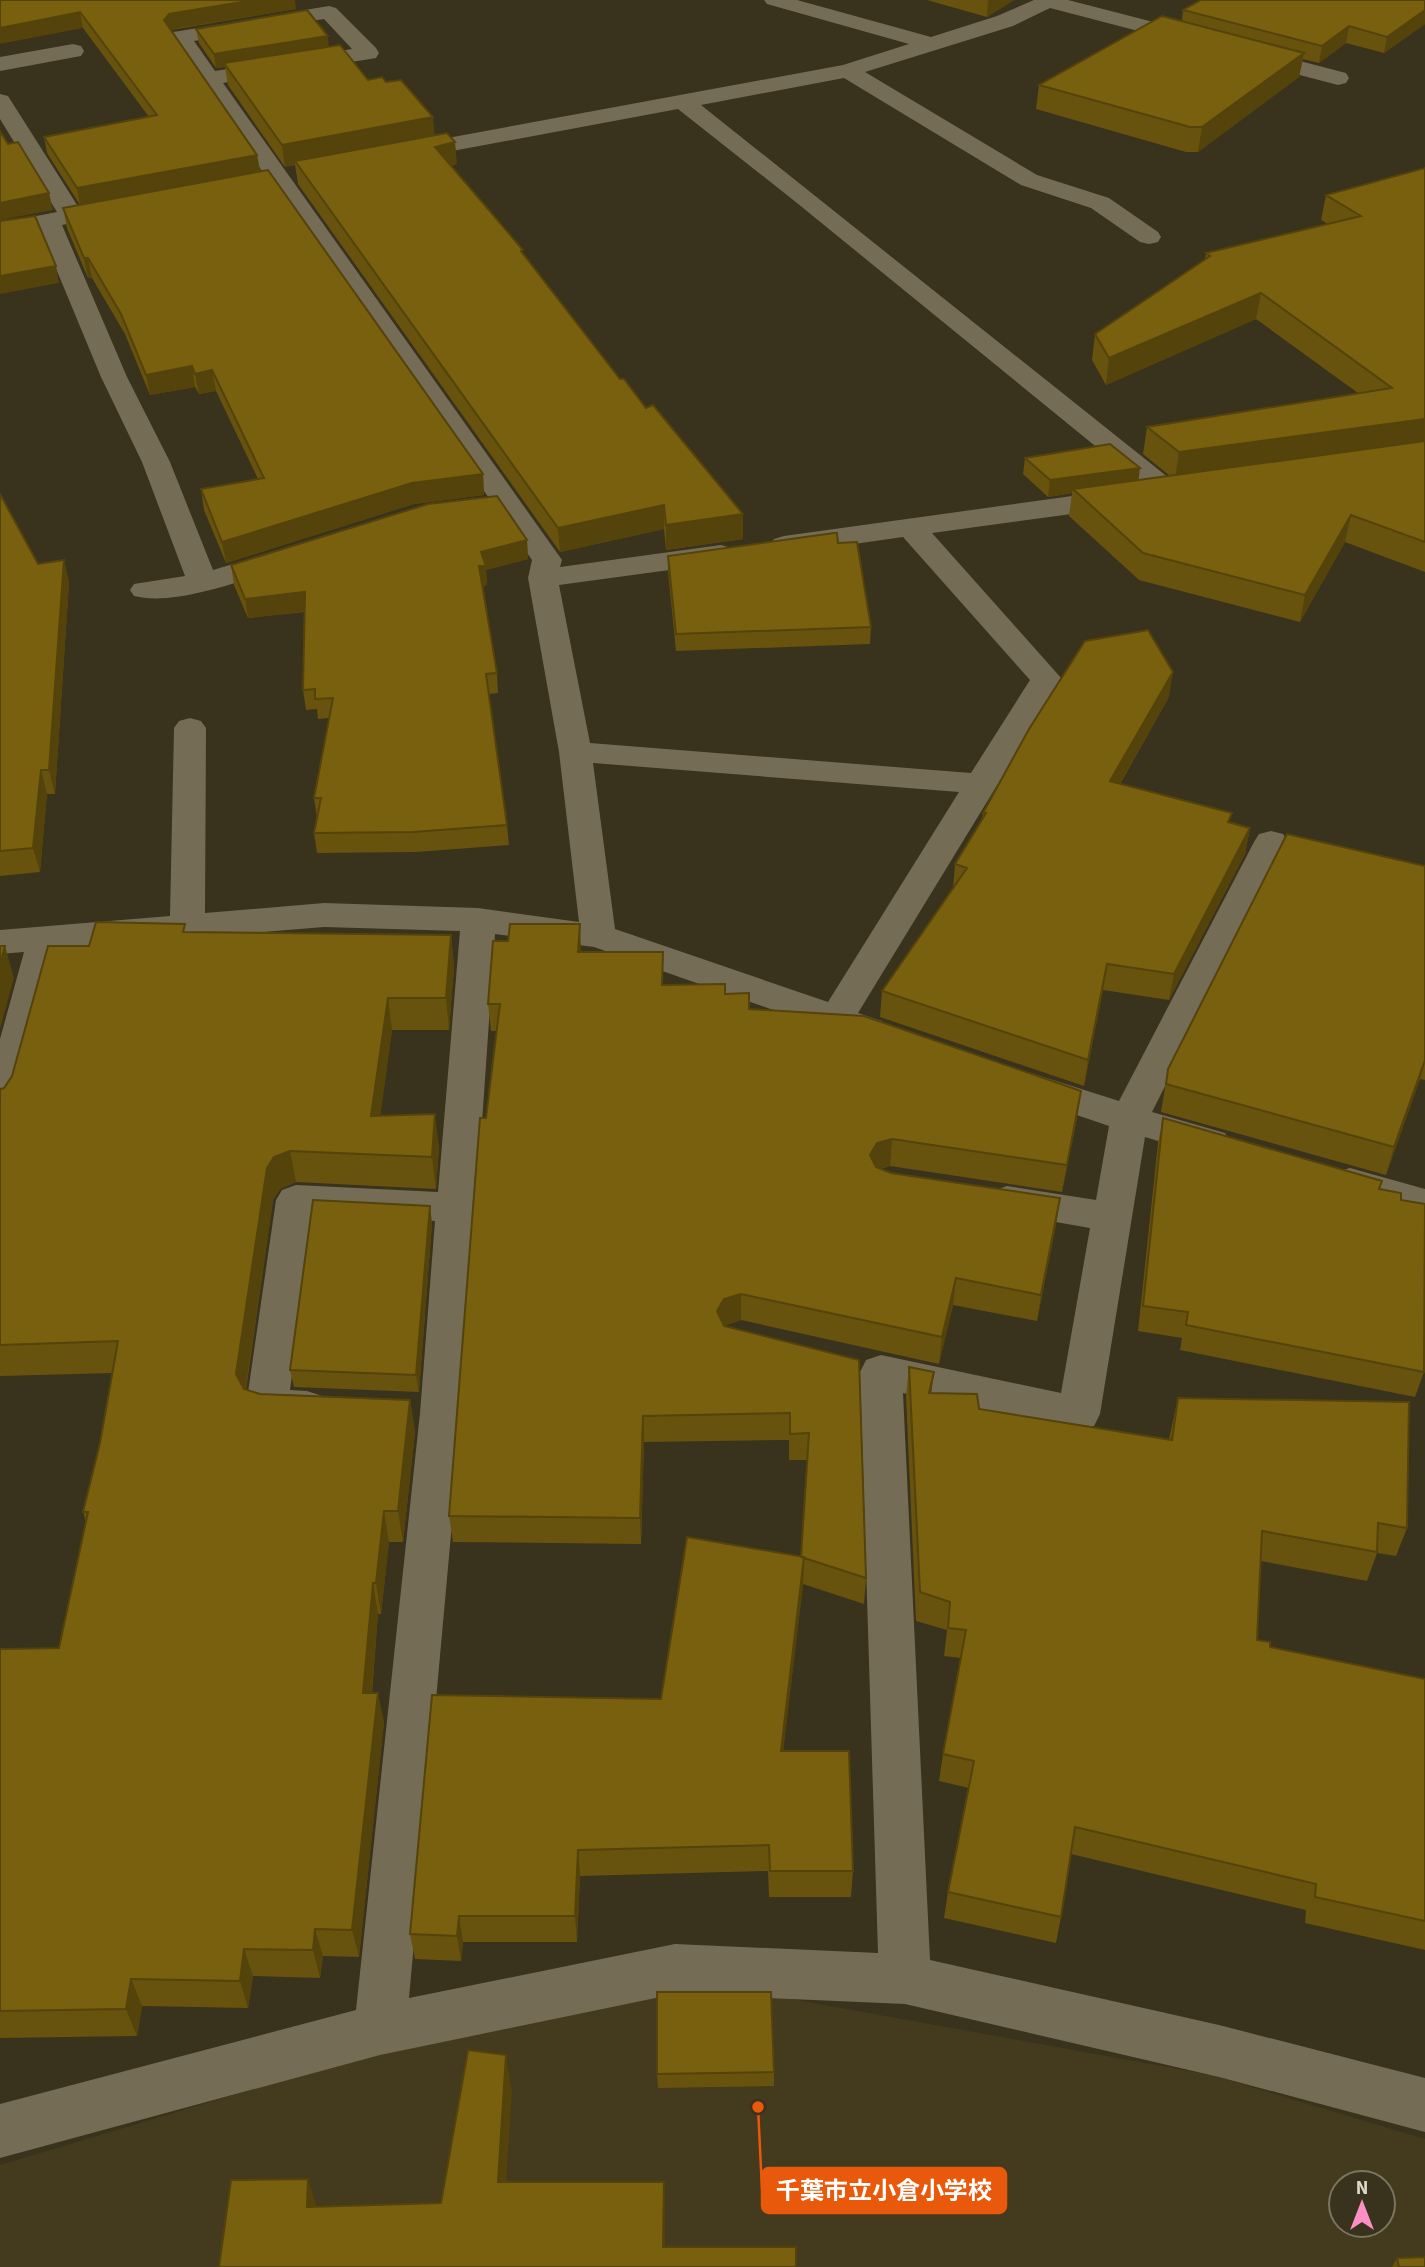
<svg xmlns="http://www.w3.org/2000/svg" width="1425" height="2267" viewBox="0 0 1425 2267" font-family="'Source Sans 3','Noto Sans JP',sans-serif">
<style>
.built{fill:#443a1d;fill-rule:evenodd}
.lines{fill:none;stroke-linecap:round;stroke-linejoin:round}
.minor{fill:#756c55;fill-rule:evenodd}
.wall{fill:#67530d}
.shaded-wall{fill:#54430a}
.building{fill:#78600f;stroke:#54430a;stroke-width:2}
.leader{fill:none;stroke:#e8590c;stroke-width:2.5}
.callout-dot{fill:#e8590c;stroke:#39321c;stroke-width:2.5}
.callout{fill:#e8590c;stroke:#e8590c;stroke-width:2.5}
.callout-label{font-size:24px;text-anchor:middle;font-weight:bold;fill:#fff}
</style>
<rect width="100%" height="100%" fill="#39321c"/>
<!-- built -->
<path class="built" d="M635,1993L764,1994L1212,2075L1425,2139V2267H0V2165L474,2023ZM1341,2183H1383V2225H1341Z"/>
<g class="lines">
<!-- minor -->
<path class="minor" d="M764,0H797L931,37L997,16L1034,0H1068L1200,34L1203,39L1200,44L1192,45L1050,8L1013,26L865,72L1037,175L1109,198L1158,232L1161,237L1158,242L1149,244L1140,242L1091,208L1021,185L844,78L701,105L1179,486L1183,492L1179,498L1169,501L1159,498L797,203L678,109L404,160L396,158L392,153L396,148L404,146L843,65L909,44L767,4Z
M329,6L336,8L376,48L379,53L376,58L223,83L562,560L560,567L721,545L731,548L736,554L731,560L721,563L559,585L590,743L971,773L1030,680L903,537L784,554L774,551L769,545L774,539L784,536L1123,489L1133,492L1137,498L1133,504L1123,507L932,533L1062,679L858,1013L882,1021L887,1030L882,1039L869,1043L856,1039L594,947L495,934L462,1413L409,1998L675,1944L878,1953L860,1372L866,1360L881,1355L1061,1393L1090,1228L993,1211L987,1201L993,1191L1007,1186L1096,1200L1109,1126L1018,1095L1012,1086L1018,1077L1031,1073L1119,1101L1254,842L1259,834L1271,831L1283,834L1288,842L1152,1112L1225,1133L1230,1143L1225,1153L1211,1157L1145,1137L1100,1414L1094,1426L1079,1431L903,1393L930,1960L1219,2025L1425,2078V2132L1219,2077L905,2004L675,1994L380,2055L0,2158V2104L356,2010L420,1413L435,1221L314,1215L290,1390L307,1391L322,1396L328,1408L322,1420C300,1428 274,1426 252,1418L246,1406L276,1200L282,1190L296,1185L438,1192L460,931L324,927L61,949L19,1107L13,1117L0,1121V1039L24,952L0,954V930L170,916L174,728L179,721L190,718L201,721L206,728L205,913L324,903L478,908L579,922L559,752L528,578L532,560L169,37L172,32L180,31ZM324,19L352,49L215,71L194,41ZM593,763L959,792L828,1002L615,929Z
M73,44L81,46L84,51L81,56L0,71V57Z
M1250,48L1346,73L1349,78L1346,83L1338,85L1242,60L1239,55L1242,50Z
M0,94L8,96L79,208L115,201L124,203L127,208L124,213L62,225L127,377L170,462L213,570L283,549L293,552L298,558L293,564C251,577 177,607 134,596L130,590L134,584L185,576L142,462L101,377L40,230L0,237V223L57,212L0,119Z
M1350,1168L1425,1189V1219L1336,1192L1330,1182L1336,1172Z"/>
</g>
<!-- wall -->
<path class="wall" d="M0,0L296,9L171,30L257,155L260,171L80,205L47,153L44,137L149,117L83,28Z
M927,0H1014L987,17Z
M1425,0V24L1384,53L1346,43L1319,63L1303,59L1299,77L1198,152H1186L1036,109L1039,85L1182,21L1183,10Z
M196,29L329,47L435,135L457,164L451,166L523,254L620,379L743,514V539L666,550L664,529L560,552L298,184L295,165L285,167L228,85L225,67L216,68L199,43Z
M1425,168V572L1345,542L1300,622L1139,580L1069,516L1072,493L1048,497L1023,474L1025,458L1138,480L1170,476L1143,454L1147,427L1358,393L1256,319L1106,385L1092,360L1095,334L1205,260L1206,253L1328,224L1321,220L1326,195Z
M63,208L483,474L484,495L414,504L226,563L204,510L201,489L258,479L216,391L199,394L195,387L150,395L125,334L92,278H88L67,228Z
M0,494L38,564L64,560L69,583L55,794H47L40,872L0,876Z
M527,540L528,559L486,570L487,585L483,586L497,673L498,693L489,694L507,825L509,845L416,852L317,853L314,833L317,818L314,798L329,718L318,719L317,709L306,710L303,690L304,612L248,618L234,585L231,565Z
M838,543L871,627L870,644L676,651L668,572V556Z
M1169,697L1120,784L1230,823L1250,828L1245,854L1169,1000L1103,990L1084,1086L880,1017L882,991L953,889L955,864L982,820L983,813Z
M1425,866V1080L1420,1079L1386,1175L1161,1112L1168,1069Z
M186,932L451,935L454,967L449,1030H392L380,1116L439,1146L436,1189L296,1182L280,1189L273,1200L246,1390L260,1394L410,1400L415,1432L403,1542H389L381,1614H378L372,1693L384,1722L359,1957L323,1956L320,1978L253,1976L248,2008L142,2006L137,2036L0,2038V1649L59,1648L86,1522L83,1512L100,1443L113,1373L0,1376V1089L4,1088L12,1076L89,946Z
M663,985L725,994L749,1009L1077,1118L1062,1192L890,1166L881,1169L1056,1225L1037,1321L953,1305L939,1364L741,1320L724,1326L859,1360L866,1578L864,1604L803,1584L783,1751L853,1871L851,1897H769L768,1871L580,1876L577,1942H463L461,1961L415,1959L410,1934L661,1699L801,1557L807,1460H789V1440L644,1442L641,1544L453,1542L449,1516L486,1118L497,1031H491L488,1004Z
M1163,1118L1379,1189L1401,1200L1424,1372L1415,1397L1180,1350L1182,1338L1138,1331L1158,1143Z
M432,1223L419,1392L294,1387L290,1370Z
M909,1367L934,1372L931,1393L979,1409L1169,1439L1178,1398L1407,1528L1396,1556L1377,1553L1367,1581L1261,1561L1257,1640L1270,1647L1425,1679V1950L1305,1923L1306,1910L1071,1854L1061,1917L1056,1943L944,1918L948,1892L969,1788L939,1781L943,1754L961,1658L944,1656L947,1630L916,1621L906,1396Z
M774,2072V2086L658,2088L657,2074Z
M1397,2258L1425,2267H1392Z"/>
<!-- shaded-wall -->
<path class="shaded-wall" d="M254,0H295L296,9L172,29L167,36L164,20L169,14Z
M988,0H1014L987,17Z
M1425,10V24L1384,53L1387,37Z
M80,12L83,28L0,44V28Z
M1349,26L1346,43L1319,63L1322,46Z
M328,36L329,50L224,63L225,67L216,68L214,54Z
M1304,53L1299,77L1198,152L1202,127Z
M433,117L435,139L295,161V165L285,167L282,145Z
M455,142L457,164L437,169L435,147Z
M257,155L260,171L80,205L77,188Z
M49,193L53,210L0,220V203Z
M84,258H88L92,278H88Z
M56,266L59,283L0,294V276Z
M1261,293L1256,319L1106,385L1109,358Z
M192,366L195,387L150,395L146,375Z
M212,370L216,391L199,394L195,374Z
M1425,419V445L1175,479L1179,452Z
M1140,468L1138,484L1073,489L1072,493L1048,497L1050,480Z
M483,474L484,495L414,504L226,563L222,542L412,483Z
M664,505V529L560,552L558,528Z
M743,514V539L666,550V525Z
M1351,515L1345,542L1300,622L1305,595Z
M527,540L528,559L486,570L487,585L481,586L479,566L481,552Z
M64,560L69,583L55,794L49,770Z
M305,592L307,611L248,618L245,599Z
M1173,672L1169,697L1106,807L1110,781Z
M41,770L47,794L40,872L33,848Z
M1250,828L1245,854L1169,1000L1174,974Z
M580,924L581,951L579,979L578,952Z
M451,935L454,967L449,1030L446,998Z
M5,946L14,978L0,1029V964Z
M1107,964L1103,990L1084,1086L1088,1060Z
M388,998L392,1030L376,1148L371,1116Z
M1425,1060L1420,1079L1386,1175L1394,1147Z
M1081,1091L1077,1118L1062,1192L1067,1165Z
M435,1114L439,1146L436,1189L432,1157Z
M892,1139L890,1166L875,1170L870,1155L877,1143Z
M290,1151L296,1182L280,1189L273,1200L243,1406L236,1374L267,1168L274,1157Z
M1060,1198L1056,1225L1037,1321L1041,1295Z
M430,1206L432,1223L419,1392L416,1375Z
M956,1278L953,1305L939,1364L942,1337Z
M741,1294V1320L724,1326L717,1311L724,1299Z
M934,1372L930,1402L929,1393Z
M410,1400L415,1432L403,1542L398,1511Z
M643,1416L644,1442L641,1544L640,1518Z
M384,1511L389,1542L381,1614L376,1583Z
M804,1557L803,1585L780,1778L781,1751Z
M373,1583L378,1614L369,1722L363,1693Z
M378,1693L384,1722L359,1957L352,1930Z
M578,1850L580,1876L577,1942L575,1916Z
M459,1916L463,1942L461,1961L457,1936Z
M315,1929L323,1956L320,1978L313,1950Z
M244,1949L253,1976L248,2008L240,1981Z
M131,1979L142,2006L137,2036L126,2009Z
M506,2055L512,2092L504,2218L498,2182Z
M308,2179L319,2214L307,2207Z
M664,2182L665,2218V2267L663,2247Z"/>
<!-- building -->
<path class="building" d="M0,0H254L169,14L164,20L257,155L77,188L44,137L157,115L80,12L0,28Z
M1201,0H1425V10L1387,37L1349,26L1322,46L1183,10Z
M307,10L328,36L214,54L196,29Z
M1162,16L1304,53L1202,127H1190L1039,85Z
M340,45L368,80L382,77L386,82L401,80L433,117L282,145L224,63Z
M0,131L8,144L18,142L49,193L0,203Z
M447,133L455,142L435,147L523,250L521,251L620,379H624L646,408L653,405L743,514L666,525L664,505L558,528L295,161Z
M1425,168V419L1179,452L1147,427L1392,388L1261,293L1109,358L1095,334L1210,256L1206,253L1361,216L1326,195Z
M268,170L483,474L412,483L222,542L201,489L264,478L212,370L195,374L192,366L146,375L121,314L88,258H84L63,208Z
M35,216L56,266L0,276V221Z
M1425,441V542L1351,515L1305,595L1143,553L1073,489Z
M1110,444L1140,468L1050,480L1025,458Z
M0,494L38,564L64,560L49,770H41L33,848L0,851Z
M497,496L527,540L481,552L486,566H479L497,673L486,674L507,825L413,832L314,833L321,798H314L333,698L315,699V689L303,690L305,592L245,599L231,565L428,504Z
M834,533H837L838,543L857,542L871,627L676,634L668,556Z
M1148,630L1173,672L1110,781L1232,813L1228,822L1250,828L1174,974L1107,964L1088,1060L882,991L967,868L955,864L986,813H983L1029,729L1085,641Z
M1287,834L1425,866V1060L1394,1147L1166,1084L1168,1069Z
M96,922L185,924L183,932L451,935L446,998H388L371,1116L435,1114L432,1157L290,1151L274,1157L267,1168L236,1374L244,1389L260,1394L410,1400L398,1511H384L376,1583H373L363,1693H378L352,1930L315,1929L313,1950L244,1949L240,1981L131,1979L126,2009L0,2011V1649L59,1648L88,1512H83L100,1443L118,1341L0,1345V1089L4,1088L12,1076L48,946H89Z
M510,924H580L578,952H663L662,985L725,984V994L749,993V1009L864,1016L1081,1091L1067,1165L892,1139L877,1143L870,1155L876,1167L891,1173L1060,1198L1041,1295L956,1278L942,1337L741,1294L724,1299L717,1311L724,1326L859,1360L866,1578L801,1557L809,1433L790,1434V1413L643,1416L640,1518L449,1516L480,1118H486L500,1004H488L493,941H508Z
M0,946H5L0,964Z
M1163,1118L1382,1181L1379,1189L1401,1193V1200L1425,1204L1424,1372L1186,1325L1188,1312L1143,1306Z
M313,1200L430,1206L416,1375L290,1370Z
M909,1367L934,1372L929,1393L977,1394L979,1409L1172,1440L1178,1398L1409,1402L1407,1528L1378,1523L1377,1552L1262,1531L1257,1640L1270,1642V1647L1425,1679V1921L1315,1897L1316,1884L1075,1827L1061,1917L948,1892L974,1761L943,1754L966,1630L948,1628L950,1602L920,1592Z
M687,1537L804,1557L781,1751H849L853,1871H770L769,1845L578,1850L575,1916H459L457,1936L410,1934L432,1695L661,1699Z
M657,1992H771L774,2072L657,2074Z
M468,2050L506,2055L498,2182H664L663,2247H796V2267H219L231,2180L308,2179L307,2207L441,2203Z
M1425,2257V2267H1399L1397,2258Z"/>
<!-- callouts -->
<path class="leader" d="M758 2107L762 2190"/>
<circle class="callout-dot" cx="758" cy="2107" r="7"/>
<rect class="callout" x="762" y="2168" width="244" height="45" rx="7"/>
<g class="callout-label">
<text x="884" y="2199">千葉市立小倉小学校</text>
</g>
<!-- north arrow -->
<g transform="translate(1362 2204)"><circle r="33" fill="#39321c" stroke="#7a7461" stroke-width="2"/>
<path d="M0-5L12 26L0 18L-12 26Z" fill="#fc8fc3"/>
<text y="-10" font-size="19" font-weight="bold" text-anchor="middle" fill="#dbd6c9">N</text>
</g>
</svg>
